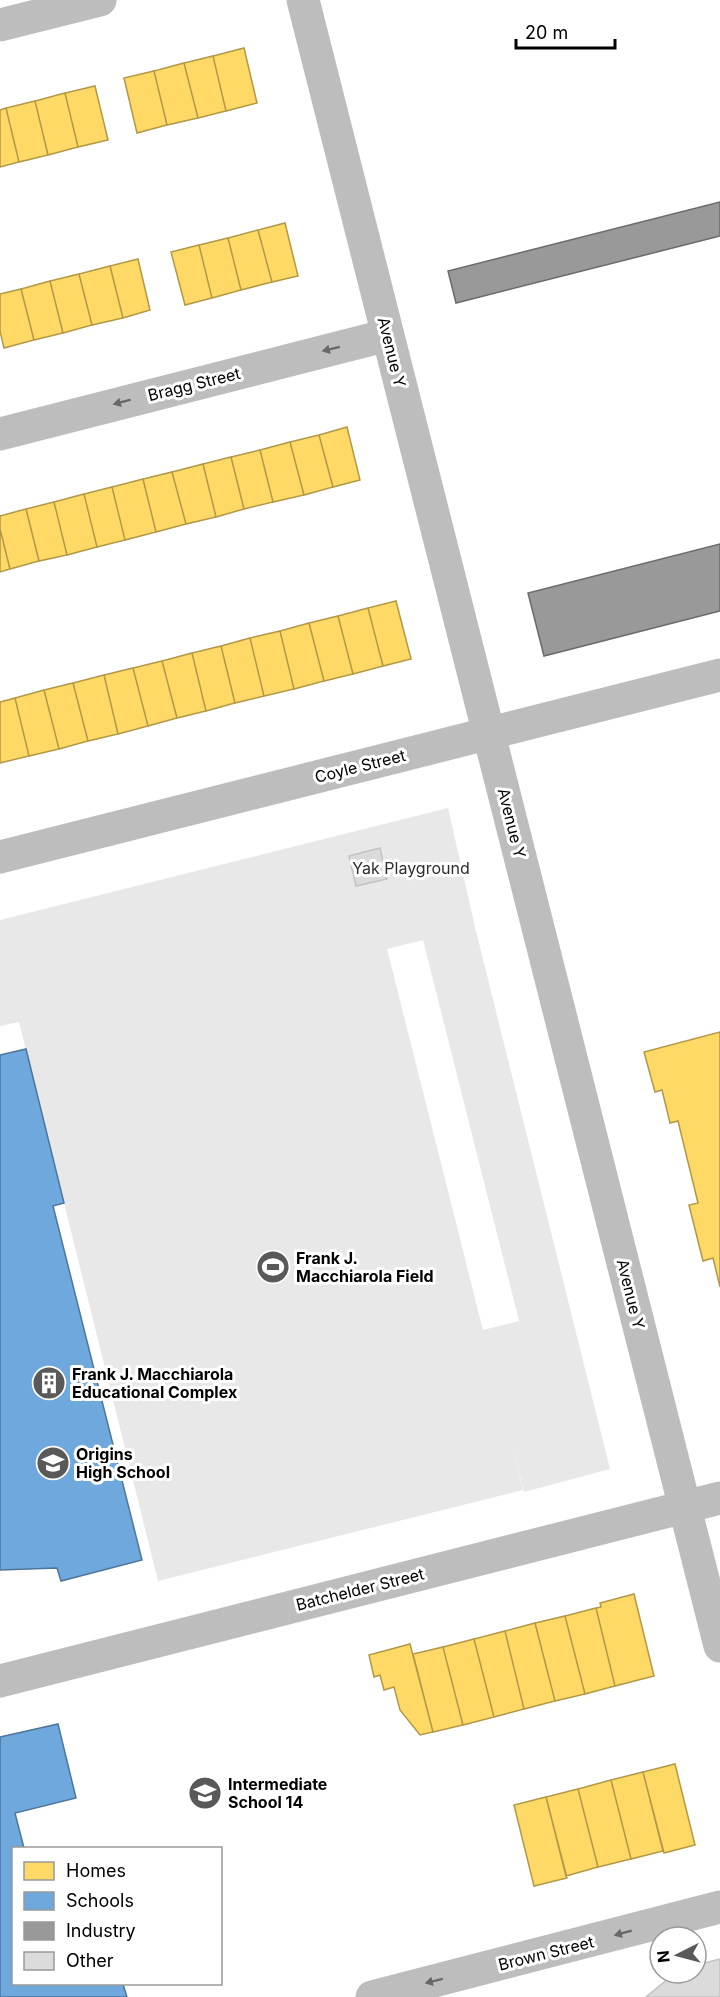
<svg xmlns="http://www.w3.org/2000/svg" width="720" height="1997" viewBox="0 0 720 1997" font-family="Inter,sans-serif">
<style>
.green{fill:#e8e8e8;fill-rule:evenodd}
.homes{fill:#ffd966;stroke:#b29847;stroke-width:1.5}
.schools{fill:#6fa8dc;stroke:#4e769a;stroke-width:1.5}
.industry{fill:#999;stroke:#6b6b6b;stroke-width:1.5}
.building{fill:#dbdbdb;stroke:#c3c3c3;stroke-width:1.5}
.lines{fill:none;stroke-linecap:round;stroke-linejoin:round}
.minor{stroke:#bdbdbd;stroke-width:33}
.oneway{fill:#686868}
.labels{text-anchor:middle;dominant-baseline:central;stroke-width:6;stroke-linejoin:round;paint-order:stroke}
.street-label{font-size:16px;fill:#000;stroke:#fff}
.park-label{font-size:16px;fill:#2c2c2c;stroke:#fff}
.poi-label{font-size:16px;font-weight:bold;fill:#000;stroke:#fff;text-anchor:start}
</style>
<rect width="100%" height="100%" fill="#fff"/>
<!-- green -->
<path class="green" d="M448,808L475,927L610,1469L524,1492L510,1438L523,1490L158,1581L19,1022L0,1026V920ZM423,940L519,1321L483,1330L387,949Z"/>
<!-- homes -->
<path class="homes" d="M244,48L257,103L226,111L213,56Z
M213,56L226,111L198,118L184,63Z
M184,63L198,118L167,125L154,71Z
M154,71L167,125L137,133L124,78Z
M95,86L108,140L78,147L65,93Z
M65,93L78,147L48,155L35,101Z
M35,101L48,155L19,162L6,108Z
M6,108L19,162L0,167V110Z
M285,223L298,276L272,282L258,230Z
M258,230L272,282L241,290L228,238Z
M228,238L241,290L212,298L199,245Z
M199,245L212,298L185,305L171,252Z
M138,259L150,310L123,318L110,266Z
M110,266L123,318L92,325L79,274Z
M79,274L92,325L63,333L50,281Z
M50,281L63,333L34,340L21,289Z
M21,289L34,340L4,348L0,331V294Z
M347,427L360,480L333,487L319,435Z
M319,435L333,487L304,495L290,442Z
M290,442L304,495L273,502L260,450Z
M260,450L273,502L244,509L231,457Z
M231,457L244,509L216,517L203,464Z
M203,464L216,517L186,524L172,472Z
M172,472L186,524L156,532L143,479Z
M143,479L156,532L125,540L112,487Z
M112,487L125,540L97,547L84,494Z
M84,494L97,547L67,555L54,502Z
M54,502L67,555L39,561L26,509Z
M26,509L39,561L10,569L0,529V516Z
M0,529L10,569L0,572Z
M396,601L411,659L383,666L368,608Z
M368,608L383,666L353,674L338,616Z
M338,616L353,674L324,681L309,623Z
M309,623L324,681L294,689L280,631Z
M280,631L294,689L264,696L250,638Z
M250,638L264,696L235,703L221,646Z
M221,646L235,703L206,711L192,653Z
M192,653L206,711L177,718L162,661Z
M162,661L177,718L148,726L133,668Z
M133,668L148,726L118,734L104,675Z
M104,675L118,734L88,741L73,683Z
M73,683L88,741L59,749L44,690Z
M44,690L59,749L29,756L15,698Z
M15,698L29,756L0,763V702Z
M720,1032V1287L713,1258L703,1261L689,1205L698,1203L678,1121L670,1123L662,1090L655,1092L644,1052Z
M634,1594L654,1676L615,1686L596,1608L601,1607L600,1603Z
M596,1608L615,1686L585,1694L565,1616Z
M565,1616L585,1694L555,1701L535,1623Z
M535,1623L555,1701L524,1709L505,1631Z
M505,1631L524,1709L494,1717L474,1639Z
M474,1639L494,1717L463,1725L443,1647Z
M410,1644L433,1732L420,1735L400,1710L394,1687L384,1690L380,1675L374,1677L369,1655Z
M443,1647L463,1725L433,1732L413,1654Z
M675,1764L695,1845L664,1853L643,1772Z
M643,1772L663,1851L631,1859L611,1780Z
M611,1780L631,1859L598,1867L578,1789Z
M578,1789L598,1867L566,1876L546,1797Z
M546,1797L567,1878L534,1886L514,1805Z"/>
<!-- schools -->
<path class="schools" d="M26,1049L64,1203L53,1206L142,1560L61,1581L57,1568L0,1570V1055Z
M58,1724L76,1798L15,1813L24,1848H14V1984H123L127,1997H0V1737Z"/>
<!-- industry -->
<path class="industry" d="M720,202V236L456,303L448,271Z
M720,544V611L544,656L528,593Z"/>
<!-- building -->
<path class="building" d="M380,848L387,879L356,886L349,856Z
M720,1959V1997H646L675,1973H696V1965Z"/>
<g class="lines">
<!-- minor -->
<path class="minor" d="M303,0L720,1646
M0,25L100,0
M0,434L388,335
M0,857L720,675
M0,1681L720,1498
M372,1997L720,1907"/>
</g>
<!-- one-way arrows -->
<defs><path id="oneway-solid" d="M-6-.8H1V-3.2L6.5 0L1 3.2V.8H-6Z" transform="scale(1.5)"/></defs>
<g class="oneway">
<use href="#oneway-solid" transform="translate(331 349) rotate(166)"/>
<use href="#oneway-solid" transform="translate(122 402) rotate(165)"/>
<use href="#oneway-solid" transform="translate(623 1933) rotate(165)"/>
<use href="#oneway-solid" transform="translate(434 1981) rotate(166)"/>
</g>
<!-- icons -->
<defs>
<symbol id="stadium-disc" viewBox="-11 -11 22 22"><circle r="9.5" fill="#595959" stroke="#fff"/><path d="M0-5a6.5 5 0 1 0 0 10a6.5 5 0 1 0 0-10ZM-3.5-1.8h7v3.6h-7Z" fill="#fff"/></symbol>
<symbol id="building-disc" viewBox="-11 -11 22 22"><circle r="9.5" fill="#595959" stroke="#fff"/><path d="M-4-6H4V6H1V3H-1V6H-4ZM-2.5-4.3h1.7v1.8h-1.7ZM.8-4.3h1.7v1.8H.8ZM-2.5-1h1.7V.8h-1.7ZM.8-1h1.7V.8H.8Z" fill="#fff"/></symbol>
<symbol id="school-disc" viewBox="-11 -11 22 22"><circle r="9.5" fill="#595959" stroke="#fff"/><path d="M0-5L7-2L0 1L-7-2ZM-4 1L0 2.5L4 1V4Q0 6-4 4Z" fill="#fff"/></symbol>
</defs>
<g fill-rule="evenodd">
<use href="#stadium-disc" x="254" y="1248" width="38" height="38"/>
<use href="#building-disc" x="30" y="1364" width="38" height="38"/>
<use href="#school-disc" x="34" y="1444" width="38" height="38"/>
<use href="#school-disc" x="186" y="1774" width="38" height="38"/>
</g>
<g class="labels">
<!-- street labels -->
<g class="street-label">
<text transform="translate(392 352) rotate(76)">Avenue Y</text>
<text transform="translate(194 384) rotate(-14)">Bragg Street</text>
<text transform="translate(360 766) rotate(-14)">Coyle Street</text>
<text transform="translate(512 823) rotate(76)">Avenue Y</text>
<text transform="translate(631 1294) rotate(76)">Avenue Y</text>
<text transform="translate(360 1589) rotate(-14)">Batchelder Street</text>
<text transform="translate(546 1953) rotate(-14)">Brown Street</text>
</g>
<!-- park labels -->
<g class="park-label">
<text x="411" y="868">Yak Playground</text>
</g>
<!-- poi labels -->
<g class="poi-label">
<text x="296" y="1258">Frank J.<tspan x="296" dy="18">Macchiarola Field</tspan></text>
<text x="72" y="1374">Frank J. Macchiarola<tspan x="72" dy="18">Educational Complex</tspan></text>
<text x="76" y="1454">Origins<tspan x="76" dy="18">High School</tspan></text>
<text x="228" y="1784">Intermediate<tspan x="228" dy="18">School 14</tspan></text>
</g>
</g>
<!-- legend -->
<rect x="12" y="1847" width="210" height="138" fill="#ffffff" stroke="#999999" stroke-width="1.5"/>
<rect x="24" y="1862" width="30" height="18" fill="#ffd966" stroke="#999999" stroke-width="1.5"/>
<text x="66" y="1877" font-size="18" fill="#000000">Homes</text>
<rect x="24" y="1892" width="30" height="18" fill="#6fa8dc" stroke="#999999" stroke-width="1.5"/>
<text x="66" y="1907" font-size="18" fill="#000000">Schools</text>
<rect x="24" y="1922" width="30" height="18" fill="#999999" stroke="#999999" stroke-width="1.5"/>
<text x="66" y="1937" font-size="18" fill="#000000">Industry</text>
<rect x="24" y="1952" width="30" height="18" fill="#dbdbdb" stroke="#999999" stroke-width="1.5"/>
<text x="66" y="1967" font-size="18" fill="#000000">Other</text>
<!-- north arrow -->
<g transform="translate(678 1955) rotate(264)"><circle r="28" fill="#ffffff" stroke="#999999" stroke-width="1.5"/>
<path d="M0-4.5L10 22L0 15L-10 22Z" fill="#595959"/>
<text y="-9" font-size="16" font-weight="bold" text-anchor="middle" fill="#000000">N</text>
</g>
<!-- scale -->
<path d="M516 39v9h99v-9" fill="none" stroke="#000000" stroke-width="3"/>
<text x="525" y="39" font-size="18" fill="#000000" stroke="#ffffff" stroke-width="4.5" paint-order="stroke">20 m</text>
</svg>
